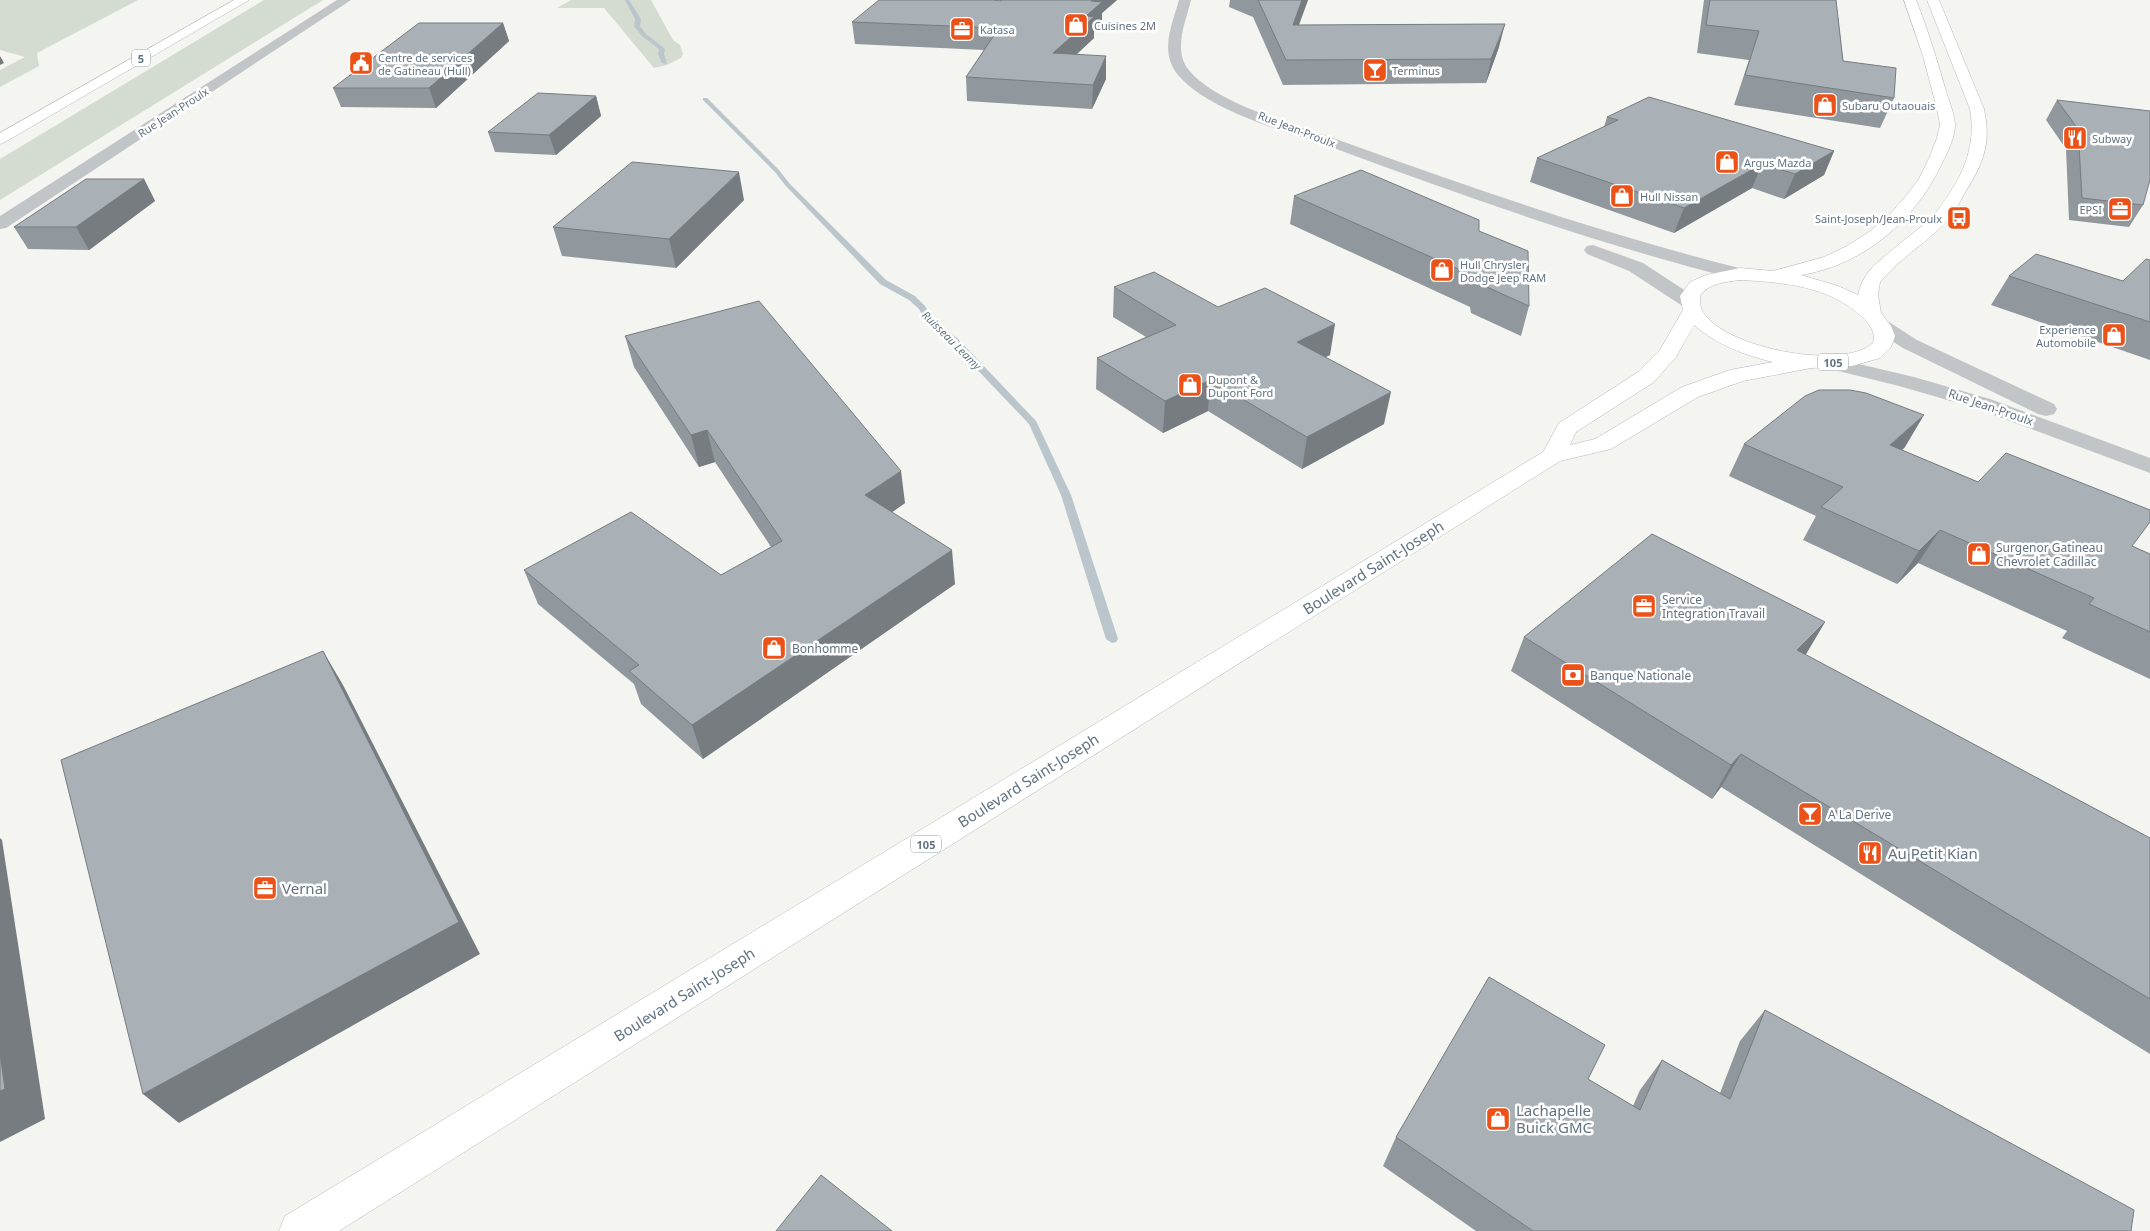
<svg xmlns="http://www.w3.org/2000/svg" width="2150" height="1231" viewBox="0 0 2150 1231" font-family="'Noto Sans',sans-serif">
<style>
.green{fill:#d4dbd1}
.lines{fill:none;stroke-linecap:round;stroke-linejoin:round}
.stream{fill:#bac6cb;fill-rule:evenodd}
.major-casing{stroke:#b4b8bc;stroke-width:1}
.highway-casing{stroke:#b3b7ba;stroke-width:1}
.minor{fill:#c1c5c8;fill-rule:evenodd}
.major{fill:#fff;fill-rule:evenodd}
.highway{fill:#fff;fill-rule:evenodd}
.wall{fill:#91989d}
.shaded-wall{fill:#767c80}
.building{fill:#a9b1b7;stroke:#767c80}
.labels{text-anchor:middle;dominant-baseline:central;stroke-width:5;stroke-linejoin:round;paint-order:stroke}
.far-poi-label{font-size:11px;fill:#617383;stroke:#fff;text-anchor:start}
.shield{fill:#fff;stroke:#909da8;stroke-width:1}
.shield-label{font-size:11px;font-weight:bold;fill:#617383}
.far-street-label{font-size:11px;fill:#617383;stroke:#fff}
.far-water-label{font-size:11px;font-style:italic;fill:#5d7680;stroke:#fff}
.street-label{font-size:12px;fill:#617383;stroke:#fff}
.poi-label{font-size:12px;fill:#617383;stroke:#fff;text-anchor:start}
.near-street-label{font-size:15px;fill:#617383;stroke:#fff}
.near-poi-label{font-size:15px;fill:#617383;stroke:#fff;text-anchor:start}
</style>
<rect width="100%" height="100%" fill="#f4f4f0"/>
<!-- green -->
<path class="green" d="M0,0H138L37,53L39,66L0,87V70L25,57L0,50Z
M264,0H323L0,200V159Z
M571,0H651L673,40L680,45L683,54L681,58L667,65L654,68L604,8H557Z"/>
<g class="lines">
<!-- stream -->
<path class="stream" d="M625,0H629L641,19L640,26L646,34L665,49L664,54L667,64L662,63L658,54L659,49L642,36L634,26L635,19Z
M703,98H707L779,170L789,183L886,280L915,296L925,306L933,319L957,338L1036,421L1071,495L1118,639L1116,642L1112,643L1106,639L1061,495L1029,424L951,342L927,323L919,309L909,300L880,284L785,185L775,172L703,100Z"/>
<defs>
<path id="major" d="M1904,0H1916C1928,30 1937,60 1946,91C1949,102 1954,112 1955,124C1955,138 1948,151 1942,163C1916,220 1864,265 1801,275L1838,286L1858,295C1863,271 1879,261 1897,246C1910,235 1927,224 1937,211C1961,180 1977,149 1970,109L1927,0H1939L1984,109C1992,146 1982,165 1963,196C1959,203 1955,213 1949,219C1928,242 1900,258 1880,282L1878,295L1881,313L1891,326L1895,336L1891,347L1880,358L1852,366L1811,368L1743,381L1698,397L1611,449L1560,461L339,1231H279L285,1216L1543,452L1559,423L1638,372L1660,350L1683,310L1680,296L1690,282L1706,275L1740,268L1773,271L1824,257L1847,246L1869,232L1889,215L1906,196L1919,179L1930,156L1937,138L1940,125L1937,109L1923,56ZM1740,280C1782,282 1830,286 1862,317C1870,325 1876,332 1873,343C1842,372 1717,347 1701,308C1700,304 1700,300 1700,296C1708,283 1726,282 1740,280ZM1694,325C1717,345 1744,355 1773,362L1730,370L1682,387L1595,439L1570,445L1576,432L1654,382L1676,357Z"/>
<path id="highway" d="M234,0H249L5,142L0,144V133Z"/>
</defs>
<!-- major casing -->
<use href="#major" class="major-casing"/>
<!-- highway casing -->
<use href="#highway" class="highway-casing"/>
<!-- minor -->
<path class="minor" d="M337,0H351L6,228L0,229V216Z
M1179,0H1191C1186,21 1173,49 1188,69C1216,105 1301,126 1344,142C1477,190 1610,236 1747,270L1749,274L1747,278L1740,280C1600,245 1466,197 1331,147C1285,131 1210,112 1178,75C1159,52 1172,25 1179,0Z
M1593,245L1643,263L1695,297L1698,301L1695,305L1688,307L1681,305L1629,271L1587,254L1584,250L1587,246Z
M1882,320L1889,322L1917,340L2054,404L2057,409L2054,414L2046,416L2038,414L1903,348L1875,330L1872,326L1875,322Z
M1829,357L1914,377L1990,399L2150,458V473L1975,408L1899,386L1822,367L1818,363L1822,359Z"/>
<!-- major -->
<use href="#major" class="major"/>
<!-- highway -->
<use href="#highway" class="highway"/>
</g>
<!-- wall -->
<path class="wall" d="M1002,0H1117L1102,13V24L1094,30V38L1077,54L1106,79L1092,109L967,101L966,77L984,50L855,44L852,22Z
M1230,0H1308L1299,25L1499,47L1486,83L1283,85L1253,17L1229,7Z
M1704,0H1836L1843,61L1894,98L1880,128L1734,105L1749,60L1697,53Z
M503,23L509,41L436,108L341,107L333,88Z
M596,96L601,116L556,155L495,152L488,132Z
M2057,100L2143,205L2129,227L2069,220L2066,149L2046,120Z
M1607,117L1834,151L1824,175L1784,199L1752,188L1674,233L1530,182L1537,158L1604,127Z
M144,179L155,201L89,250L28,249L14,227Z
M1294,196L1479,231L1529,306L1521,336L1471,313L1470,307L1290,224Z
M744,200L676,268L562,256L553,227Z
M2150,260V360L1991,305L2009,276L2123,281Z
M1114,287L1218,307L1330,355L1325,357L1384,424L1302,469L1208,411L1163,433L1096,389L1097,358L1146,337L1113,317Z
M625,336L905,503L892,512L955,584L703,759L641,704L634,684L538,604L524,570L721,575L771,547L715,462L699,467L634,367Z
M1744,444L1905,447L1902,450L2150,554V679L2062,638L2067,631L1918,563L1897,584L1803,540L1816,516L1729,476Z
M1825,622L1805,655L2150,838V1054L1721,787L1712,799L1511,671L1524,637Z
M1765,1010L2131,1231H1476L1383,1166L1396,1137L1588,1079L1633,1106L1640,1090L1662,1060L1720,1093L1740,1041Z"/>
<!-- shaded-wall -->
<path class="shaded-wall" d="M1092,0H1117L1102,13V24L1094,30V38L1053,76V53L1086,16L1091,1Z
M1302,0H1308L1290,48L1293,25Z
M503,23L509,41L436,108L429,88Z
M1505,24L1499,47L1486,83L1491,59Z
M0,56L4,63L0,65Z
M1106,56V79L1092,109L1093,85Z
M596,96L601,116L556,155L549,135Z
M1834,151L1824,175L1784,199L1795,174Z
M1762,164L1752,188L1674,233L1684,208Z
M739,172L744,200L676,268L669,239Z
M144,179L155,201L89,250L76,227Z
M1335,324L1330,355L1292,373L1297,342Z
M1210,380L1208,411L1163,433L1165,401Z
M1391,392L1384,424L1302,469L1307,437Z
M1924,415L1905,447L1872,478L1890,445Z
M707,430L715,462L699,467L691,435Z
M901,471L905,503L870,528L865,495Z
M1940,530L1918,563L1897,584L1919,551Z
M952,550L955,584L703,759L692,725Z
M1825,622L1805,656L1797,650Z
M323,651L343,685L480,954L179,1123L143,1094Z
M1741,754L1721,787L1712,799L1731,765Z
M0,838L2,840L45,1119L0,1142Z"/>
<!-- building -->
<path class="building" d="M879,0H993L1001,1L1002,0H1092L1091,1L1102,2L1086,16L1094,17L1053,53L1106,56L1093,85L966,77L999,28L852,22Z
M1258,0H1302L1293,25L1505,24L1491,59L1286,60Z
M1710,0H1836L1843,61L1896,68L1894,98L1745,75L1759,31L1706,25Z
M419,23H503L429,88H333Z
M538,93L596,96L549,135L488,132Z
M1649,97L1834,151L1795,174L1762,164L1684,208L1537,158L1618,120L1607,117Z
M2057,100L2150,111V180L2143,205L2082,198L2078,129Z
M632,162L739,172L669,239L553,227Z
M1361,170L1479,220V231L1528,251L1529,306L1478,283V278L1294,196Z
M86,179H144L76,227H14Z
M2036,254L2123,281L2146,259L2150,260V322L2009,276Z
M1154,272L1218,307L1265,288L1335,324L1297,342L1391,392L1307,437L1210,380L1165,401L1097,358L1176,325L1114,287Z
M759,301L901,471L865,495L952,550L692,725L629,671L639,665L524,570L631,512L721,575L782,541L707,430L691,435L625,336Z
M1819,390H1850L1866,393L1924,415L1890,445L1978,482L2006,453L2150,510V522L2132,546L2150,554V632L2089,604L2094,598L1940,530L1919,551L1821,507L1843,487L1744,444L1805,396Z
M1652,534L1825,622L1797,650L2150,838V999L1741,754L1731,765L1524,637Z
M323,651L459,922L143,1094L61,760Z
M1489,977L1605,1045L1588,1079L1640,1110L1662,1060L1730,1099L1765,1010L2134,1210L2131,1231H1533L1396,1137Z
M0,1053L5,1089L0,1091Z
M821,1175L892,1231H776Z"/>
<!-- icons -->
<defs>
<symbol id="shop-square" viewBox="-11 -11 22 22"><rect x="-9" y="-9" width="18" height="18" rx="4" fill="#ec5118" stroke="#fff"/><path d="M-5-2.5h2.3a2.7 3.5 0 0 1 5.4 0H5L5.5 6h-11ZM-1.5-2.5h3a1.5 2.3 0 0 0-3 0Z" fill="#fff"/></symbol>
<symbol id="office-square" viewBox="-11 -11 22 22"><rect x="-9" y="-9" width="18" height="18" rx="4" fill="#ec5118" stroke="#fff"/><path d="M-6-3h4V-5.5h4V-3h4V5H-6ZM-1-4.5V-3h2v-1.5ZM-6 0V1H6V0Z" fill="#fff"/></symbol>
<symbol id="civic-square" viewBox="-11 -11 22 22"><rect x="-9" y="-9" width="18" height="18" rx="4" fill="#ec5118" stroke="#fff"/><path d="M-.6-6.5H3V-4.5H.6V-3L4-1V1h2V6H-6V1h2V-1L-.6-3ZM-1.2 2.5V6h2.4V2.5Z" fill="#fff"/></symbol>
<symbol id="bar-square" viewBox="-11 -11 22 22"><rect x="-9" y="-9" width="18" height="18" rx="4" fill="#ec5118" stroke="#fff"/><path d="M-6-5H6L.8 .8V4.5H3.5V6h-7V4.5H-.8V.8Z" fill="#fff"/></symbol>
<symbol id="restaurant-square" viewBox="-11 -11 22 22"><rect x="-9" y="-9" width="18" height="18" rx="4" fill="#ec5118" stroke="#fff"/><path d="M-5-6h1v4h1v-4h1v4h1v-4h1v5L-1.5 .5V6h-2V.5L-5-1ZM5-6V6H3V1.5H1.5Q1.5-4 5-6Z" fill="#fff"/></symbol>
<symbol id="bus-square" viewBox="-11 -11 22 22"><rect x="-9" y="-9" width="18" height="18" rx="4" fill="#ec5118" stroke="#fff"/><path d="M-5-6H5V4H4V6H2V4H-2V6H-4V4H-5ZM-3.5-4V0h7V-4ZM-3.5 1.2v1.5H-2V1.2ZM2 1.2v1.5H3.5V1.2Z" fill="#fff"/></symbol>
<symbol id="bank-square" viewBox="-11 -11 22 22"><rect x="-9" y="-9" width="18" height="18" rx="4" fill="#ec5118" stroke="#fff"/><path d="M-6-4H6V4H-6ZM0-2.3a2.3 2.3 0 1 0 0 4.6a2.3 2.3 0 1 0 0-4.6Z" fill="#fff"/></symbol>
</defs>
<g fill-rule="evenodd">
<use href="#shop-square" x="1062" y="11" width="28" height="28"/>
<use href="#office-square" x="948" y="15" width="28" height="28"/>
<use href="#civic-square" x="347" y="49" width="28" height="28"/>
<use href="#bar-square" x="1361" y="56" width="28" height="28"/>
<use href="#shop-square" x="1811" y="91" width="28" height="28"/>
<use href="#restaurant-square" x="2061" y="124" width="28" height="28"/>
<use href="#shop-square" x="1713" y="148" width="28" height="28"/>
<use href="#shop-square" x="1608" y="182" width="28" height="28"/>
<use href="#office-square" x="2106" y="195" width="28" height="28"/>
<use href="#bus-square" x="1945" y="204" width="28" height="28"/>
<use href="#shop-square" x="1428" y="256" width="28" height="28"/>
<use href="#shop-square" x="2100" y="321" width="28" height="28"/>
<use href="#shop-square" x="1176" y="371" width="28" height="28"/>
<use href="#shop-square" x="1965" y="540" width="28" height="28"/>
<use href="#office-square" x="1630" y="592" width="28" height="28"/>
<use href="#shop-square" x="760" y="634" width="28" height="28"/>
<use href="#bank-square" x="1559" y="661" width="28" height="28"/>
<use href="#bar-square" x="1796" y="800" width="28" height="28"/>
<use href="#restaurant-square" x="1856" y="839" width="28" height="28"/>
<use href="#office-square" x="251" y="874" width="28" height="28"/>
<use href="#shop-square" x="1484" y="1105" width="28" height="28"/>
</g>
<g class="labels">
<!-- far-poi labels -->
<g class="far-poi-label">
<text x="1094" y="25">Cuisines 2M</text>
<text x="980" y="29">Katasa</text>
<text x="378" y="57">Centre de services<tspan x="378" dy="13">de Gatineau (Hull)</tspan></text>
<text x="1392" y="70">Terminus</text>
<text x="1842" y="105">Subaru Outaouais</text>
<text x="2092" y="138">Subway</text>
<text x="1744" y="162">Argus Mazda</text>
<text x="1640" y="196">Hull Nissan</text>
<text x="2102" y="209" text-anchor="end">EPSI</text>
<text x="1942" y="218" text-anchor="end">Saint-Joseph/Jean-Proulx</text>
<text x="1460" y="264">Hull Chrysler<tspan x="1460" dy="13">Dodge Jeep RAM</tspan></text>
<text x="2096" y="329" text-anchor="end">Experience<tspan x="2096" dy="13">Automobile</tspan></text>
<text x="1208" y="379">Dupont &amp;<tspan x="1208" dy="13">Dupont Ford</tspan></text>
</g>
<!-- shield labels -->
<g class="shield">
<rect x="132" y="49.5" width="18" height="17" rx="4"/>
<rect x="1818" y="353.5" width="30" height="17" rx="4"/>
<rect x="911" y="835.5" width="30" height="17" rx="4"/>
</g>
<g class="shield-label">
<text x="141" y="58">5</text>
<text x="1833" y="362">105</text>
<text x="926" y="844">105</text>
</g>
<!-- far-street labels -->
<g class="far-street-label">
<text transform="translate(173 112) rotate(-33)">Rue Jean-Proulx</text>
<text transform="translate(1297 129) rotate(21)">Rue Jean-Proulx</text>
</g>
<!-- far-water labels -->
<g class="far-water-label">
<text transform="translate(952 340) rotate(45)">Ruisseau Leamy</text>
</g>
<!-- street labels -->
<g class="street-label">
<text transform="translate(1991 407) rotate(19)">Rue Jean-Proulx</text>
</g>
<!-- poi labels -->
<g class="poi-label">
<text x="1996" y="547">Surgenor Gatineau<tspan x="1996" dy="14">Chevrolet Cadillac</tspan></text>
<text x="1662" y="599">Service<tspan x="1662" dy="14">Integration Travail</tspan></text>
<text x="792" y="648">Bonhomme</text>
<text x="1590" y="675">Banque Nationale</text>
<text x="1828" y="814">A La Derive</text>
</g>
<!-- near-street labels -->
<g class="near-street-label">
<text transform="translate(1373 567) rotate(-32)">Boulevard Saint-Joseph</text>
<text transform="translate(1028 780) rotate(-32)">Boulevard Saint-Joseph</text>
<text transform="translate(684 994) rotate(-32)">Boulevard Saint-Joseph</text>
</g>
<!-- near-poi labels -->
<g class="near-poi-label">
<text x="1888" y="853">Au Petit Kian</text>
<text x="282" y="888">Vernal</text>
<text x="1516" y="1110">Lachapelle<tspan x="1516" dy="17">Buick GMC</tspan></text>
</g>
</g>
</svg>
